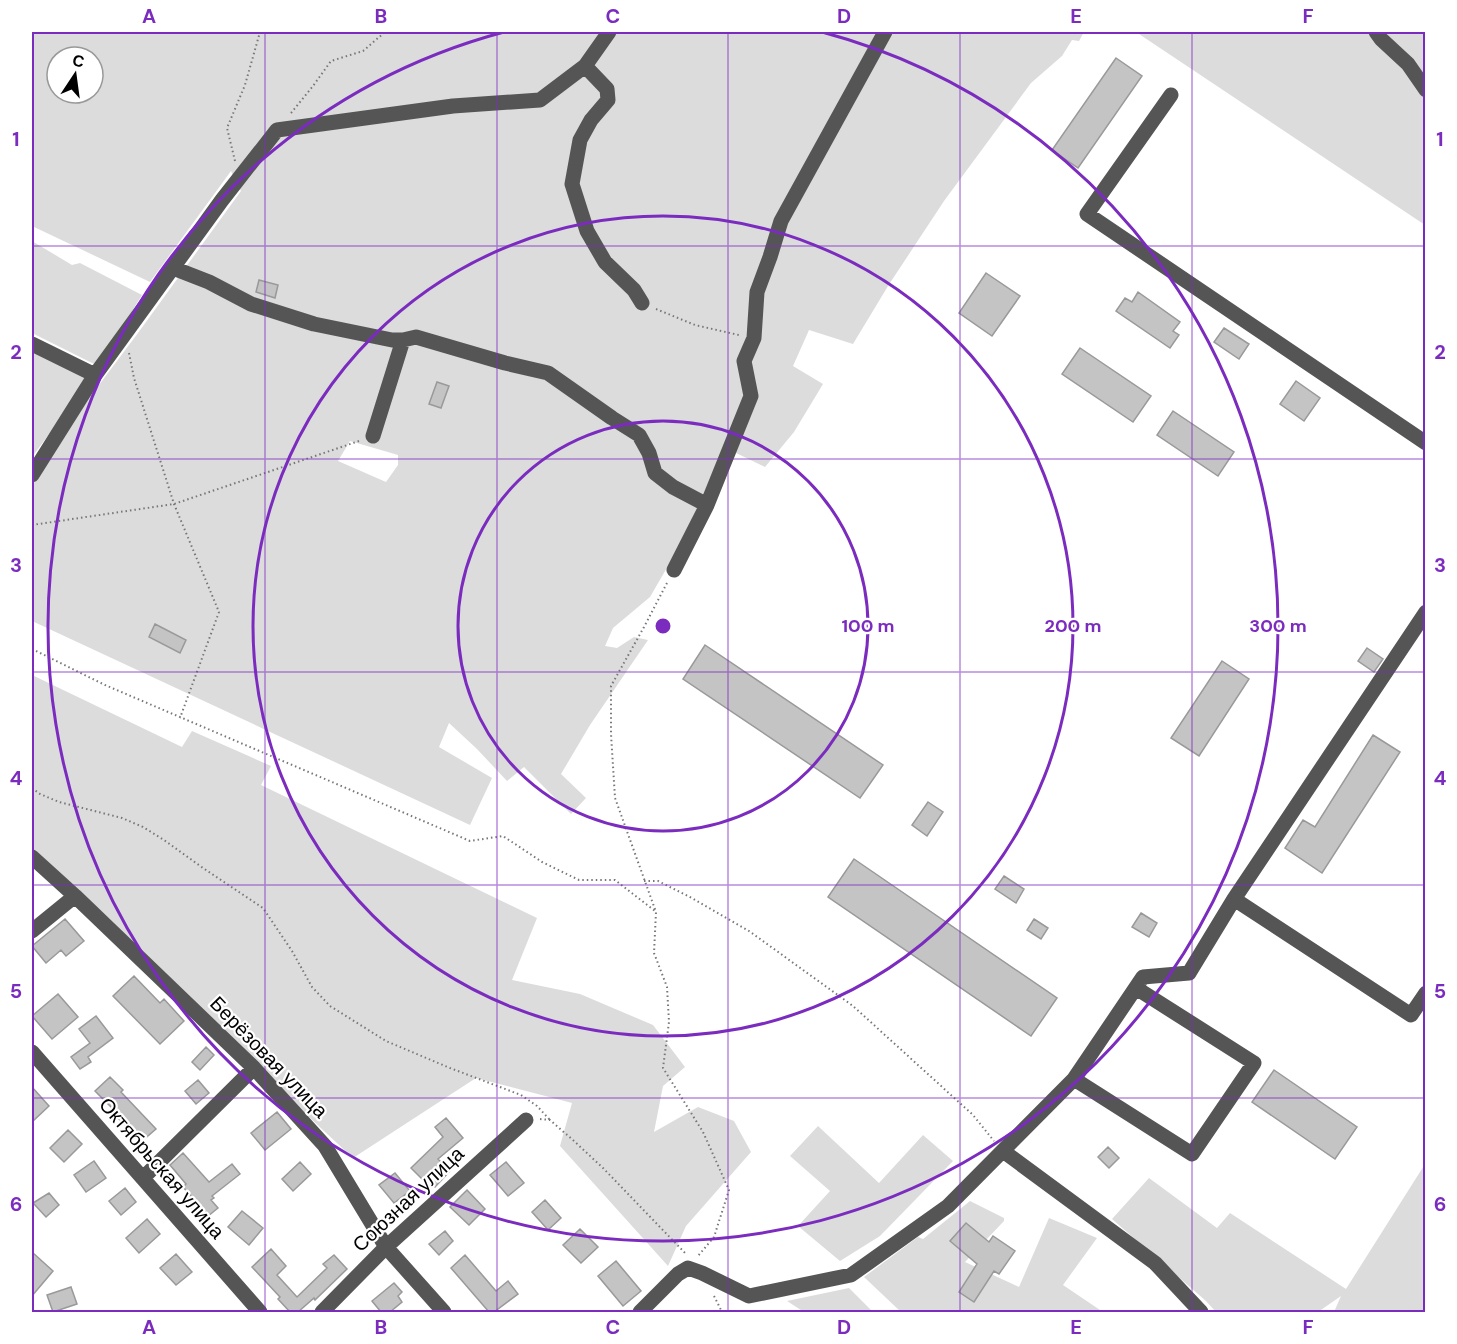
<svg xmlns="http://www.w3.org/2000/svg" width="1457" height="1344" viewBox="0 0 1457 1344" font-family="'DM Sans',sans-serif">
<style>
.green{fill:#dcdcdc;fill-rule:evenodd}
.building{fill:#c4c4c4;stroke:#999;stroke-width:1.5}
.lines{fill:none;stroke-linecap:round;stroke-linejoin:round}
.path{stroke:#777;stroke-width:2;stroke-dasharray:1.5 3;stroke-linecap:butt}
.minor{stroke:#555;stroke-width:15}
.grid{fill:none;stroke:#7b2cbf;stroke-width:1.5;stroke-opacity:0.55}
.ring{fill:none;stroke:#7b2cbf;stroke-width:3}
.labels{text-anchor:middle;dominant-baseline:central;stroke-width:4.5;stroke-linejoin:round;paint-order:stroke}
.street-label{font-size:20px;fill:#000;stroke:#fff}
.centre{fill:#7b2cbf;stroke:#fff;stroke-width:3}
.ring-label{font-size:18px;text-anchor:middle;font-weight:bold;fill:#7b2cbf;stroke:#fff;stroke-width:4.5;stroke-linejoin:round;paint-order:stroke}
.neatline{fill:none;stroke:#7b2cbf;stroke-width:2}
.grid-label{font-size:20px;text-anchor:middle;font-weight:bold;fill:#7b2cbf}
</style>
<rect width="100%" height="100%" fill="#fff"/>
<!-- green -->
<path class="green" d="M32,32H1084L1079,41L1072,40L1062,56L1031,83L944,201L888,286L853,344L809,330L793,366L823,384L794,432L765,467L734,452L650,597L613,628L605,646L617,648L634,637L648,640L590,725L561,774L586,798L571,814L524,767L507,781L477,749L449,723L439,747L492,778L470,825L32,621V474L138,333L241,191L231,171L150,282L32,226ZM57,57H93V93H57ZM350,441L398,455V465L386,482L338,461Z
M1136,32H1425V225Z
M32,241L72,265L80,263L142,295L98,366L32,333Z
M32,350L90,379L32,457Z
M32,675L182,747L192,731L271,766L261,785L537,918L512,980L580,994L653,1025L685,1067L663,1086L654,1132L698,1107L734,1121L751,1152L686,1226L668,1266L560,1146L572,1103L476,1078L353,1158L32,859Z
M818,1126L879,1183L923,1135L953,1161L880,1236L840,1261L798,1226L830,1191L790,1156Z
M1425,1164V1312H1334L1341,1296L1318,1312H1216L1206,1301L1112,1219L1149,1178L1217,1228L1230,1213L1346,1289Z
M970,1201L1004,1218V1221L965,1262L1019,1287L1049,1218L1097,1238L1063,1285L1103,1312H901L864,1277L918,1237L923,1239Z
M849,1288L873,1312H804L787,1301Z"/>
<!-- building -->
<path class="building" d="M1116,58L1142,76L1078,168L1052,150Z
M986,273L1020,296L992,336L959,313Z
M259,280L278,285L275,298L256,292Z
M1138,292L1180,322L1173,331L1179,335L1170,348L1116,311L1125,298L1132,302Z
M1224,328L1249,344L1239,359L1214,342Z
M1080,348L1151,396L1133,422L1062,374Z
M1296,381L1320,398L1304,421L1280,404Z
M437,382L449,386L441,408L429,404Z
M1173,411L1234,452L1218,476L1157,435Z
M155,624L186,640L180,653L149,637Z
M705,645L883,765L860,798L683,679Z
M1367,648L1383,659L1374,672L1358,661Z
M1222,661L1249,679L1199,756L1171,738Z
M1373,735L1400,752L1322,873L1285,848L1303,820L1315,827Z
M928,802L943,812L927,836L912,825Z
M854,859L1057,998L1031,1036L828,897Z
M1004,876L1024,889L1016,903L995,889Z
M1141,913L1157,923L1149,937L1132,927Z
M65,919L84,941L66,956L61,950L46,963L32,946Z
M1034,919L1048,928L1041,939L1027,930Z
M134,976L160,1003L164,999L184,1021L160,1044L113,996Z
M58,994L78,1017L52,1039L32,1016Z
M96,1016L113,1038L88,1057L91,1062L80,1069L71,1057L90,1043L79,1029Z
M206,1047L214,1055L200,1070L192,1062Z
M1274,1070L1357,1127L1335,1159L1252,1102Z
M110,1077L123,1090L121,1092L156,1129L141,1142L118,1118L120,1116L95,1091Z
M198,1080L209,1093L196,1104L185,1091Z
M32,1087L49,1106L32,1122Z
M277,1112L291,1129L265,1150L251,1133Z
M446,1118L463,1138L438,1159L450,1171L435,1187L426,1179L424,1181L411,1168L443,1137L435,1127Z
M68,1130L82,1144L64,1162L50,1148Z
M1108,1147L1119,1158L1109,1168L1098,1157Z
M183,1153L209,1182L232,1164L240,1174L212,1196L214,1198L211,1200L218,1208L202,1221L185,1201L191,1196L183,1187L186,1184L170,1165Z
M94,1161L106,1178L86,1192L74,1175Z
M300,1162L311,1174L293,1191L282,1179Z
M506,1162L524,1183L508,1196L490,1175Z
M395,1173L410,1191L394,1203L379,1185Z
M125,1188L136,1202L121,1215L109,1201Z
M467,1190L485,1209L469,1225L450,1207Z
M49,1193L59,1205L46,1217L33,1203Z
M545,1200L561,1218L548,1230L532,1212Z
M242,1211L263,1228L249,1245L228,1227Z
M147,1219L160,1234L139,1253L126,1238Z
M966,1223L989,1242L993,1236L1015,1251L999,1274L994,1271L974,1302L959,1292L977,1264L950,1241Z
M580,1229L598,1247L581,1263L563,1245Z
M445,1231L453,1241L439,1255L429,1244Z
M271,1249L286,1266L277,1275L297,1297L327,1268L323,1264L334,1255L347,1269L315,1300L314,1298L298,1312H290L278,1299L280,1297L252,1267Z
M32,1252L53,1271L32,1296Z
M176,1254L192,1272L176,1285L160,1268Z
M465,1255L496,1291L508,1281L518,1294L494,1312H489L451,1268Z
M616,1261L641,1291L623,1306L598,1276Z
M394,1283L402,1292L398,1296L402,1302L390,1312H381L372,1301Z
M71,1287L77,1304L53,1312L47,1295Z"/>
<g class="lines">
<!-- path -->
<path class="path" d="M291,113L313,86L331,61L363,51L385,32
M235,161L227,128L245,85L260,32
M656,309L695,325L739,335
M129,353L134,378L174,504L219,612L180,718
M32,525L174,504L359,441
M667,583L644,627L611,686V734L615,798L656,912L654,953L667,987L669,1022L663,1068L703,1132L729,1190L714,1237L698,1256
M32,649L105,685L470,841L503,836L542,862L579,880H615L655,911
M32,788L40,794L59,802L122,818L143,827L164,840L203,868L263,908L292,951L312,987L330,1006L386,1041L450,1068L521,1095L537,1106L550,1120
M644,881H658L690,897L749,931L853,1006L973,1115L994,1141
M540,1119L550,1120L574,1141L603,1168L686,1254
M714,1296L722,1312"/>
<!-- minor -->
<path class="minor" d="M1376,32L1381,39L1408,64L1426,90
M585,66L607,89L608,100L591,120L580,140L572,184L587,231L605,262L634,290L642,303
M1171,95L1087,214L1426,443
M173,268L209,282L251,304L314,324L392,340H403
M32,344L95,375
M373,436L403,340L416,337L505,363L548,373L612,418L639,435L649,453L655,473L673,487L707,505
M32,475L95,375L222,200L277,130L453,106L540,100L585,66L609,32
M674,570L707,505L751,396L744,361L754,338L757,292L770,257L781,221L885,32
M32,857L75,896L254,1068L325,1146L386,1247L444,1312
M1234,899L1411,1015L1426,993
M32,931L75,896
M32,1052L260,1312
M1074,1079L1192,1154L1254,1063L1136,988
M1003,1151L1155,1263L1201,1312
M143,1178L254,1068
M322,1312L386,1247L526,1120
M640,1312L678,1274L688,1268L702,1273L749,1296L851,1275L948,1206L1074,1079L1143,977L1189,973L1234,899L1426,612"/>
</g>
<!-- grid -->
<path class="grid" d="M265,32V1312M497,32V1312M728,32V1312M960,32V1312M1192,32V1312M32,246H1426M32,459H1426M32,672H1426M32,885H1426M32,1098H1426"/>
<!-- distance rings -->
<g class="ring">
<circle cx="663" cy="626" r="205"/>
<circle cx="663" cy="626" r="410"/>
<path d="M822 32A615 615 0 1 1 504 32"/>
</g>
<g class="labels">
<!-- street labels -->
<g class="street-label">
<text transform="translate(269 1057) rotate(46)">Берёзовая улица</text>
<text transform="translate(162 1168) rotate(49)">Октябрьская улица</text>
<text transform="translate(408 1199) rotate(-43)">Союзная улица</text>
</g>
</g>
<circle cx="663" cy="626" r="9" class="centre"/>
<g class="ring-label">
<text x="868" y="632">100 m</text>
<text x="1073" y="632">200 m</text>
<text x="1278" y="632">300 m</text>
</g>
<!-- border -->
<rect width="1457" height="1344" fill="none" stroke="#ffffff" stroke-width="66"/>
<!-- north arrow -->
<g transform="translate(75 75) rotate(13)"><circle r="28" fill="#ffffff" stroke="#999999" stroke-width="1.5"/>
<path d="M0-4.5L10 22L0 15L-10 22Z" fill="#000000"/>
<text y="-9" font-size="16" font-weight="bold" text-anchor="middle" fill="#000000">С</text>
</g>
<rect x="33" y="33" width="1391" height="1278" class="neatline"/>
<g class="grid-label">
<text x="149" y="23">A</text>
<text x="381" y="23">B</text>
<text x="613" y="23">C</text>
<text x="844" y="23">D</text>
<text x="1076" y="23">E</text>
<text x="1308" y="23">F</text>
<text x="16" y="146">1</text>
<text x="1440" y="146">1</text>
<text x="16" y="359">2</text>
<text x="1440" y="359">2</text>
<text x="16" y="572">3</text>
<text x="1440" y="572">3</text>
<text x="16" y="785">4</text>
<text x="1440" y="785">4</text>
<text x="16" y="998">5</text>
<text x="1440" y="998">5</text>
<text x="16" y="1211">6</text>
<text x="1440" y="1211">6</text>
<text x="149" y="1334">A</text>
<text x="381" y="1334">B</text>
<text x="613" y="1334">C</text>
<text x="844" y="1334">D</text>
<text x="1076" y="1334">E</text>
<text x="1308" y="1334">F</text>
</g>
</svg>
